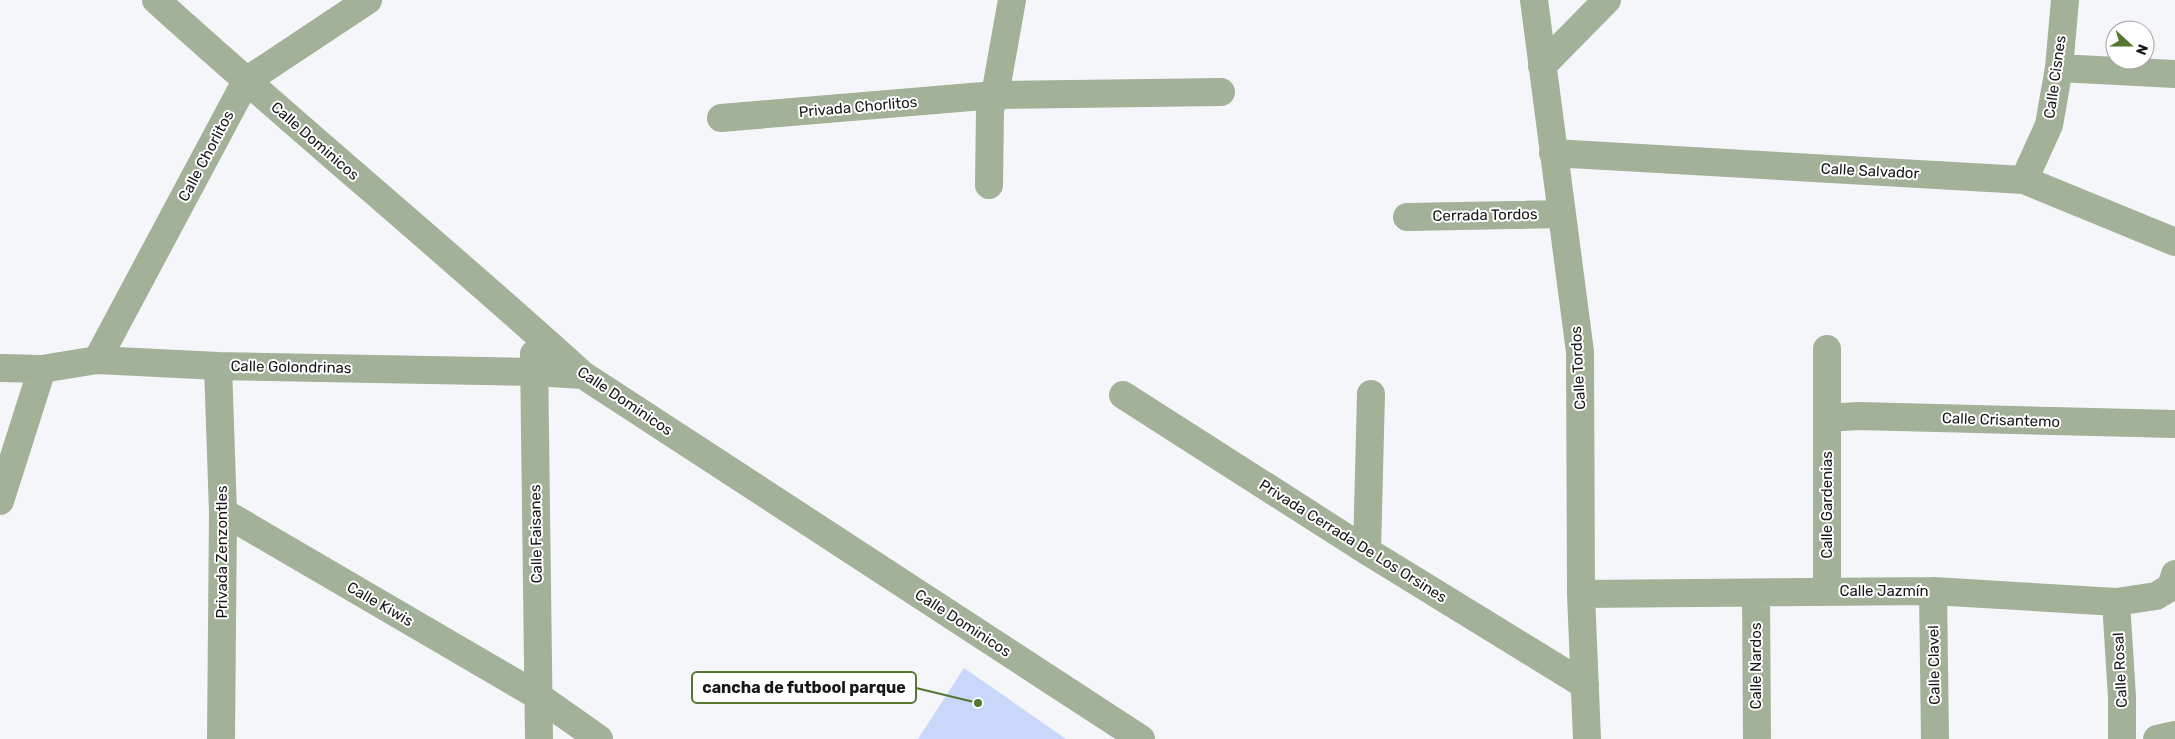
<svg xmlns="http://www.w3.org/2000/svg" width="2175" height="739" viewBox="0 0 2175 739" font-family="Rubik,sans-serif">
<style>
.green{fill:#c9d7fb}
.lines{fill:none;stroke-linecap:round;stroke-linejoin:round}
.minor{stroke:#a2b197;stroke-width:28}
.labels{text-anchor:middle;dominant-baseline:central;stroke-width:4;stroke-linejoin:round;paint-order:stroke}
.street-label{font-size:15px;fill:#171718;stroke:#fff}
.leader{fill:none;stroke:#54762e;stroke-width:2}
.callout-dot{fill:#54762e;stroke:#fff;stroke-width:2}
.callout{fill:#fff;stroke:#54762e;stroke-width:2}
.callout-label{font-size:16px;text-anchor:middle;font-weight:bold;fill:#171718}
</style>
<rect width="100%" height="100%" fill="#f5f6fa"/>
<!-- green -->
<path class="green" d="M964,668L1066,739H918Z"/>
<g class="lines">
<!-- minor -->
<path class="minor" d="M156,0C296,127 443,248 583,375L1141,739
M1534,0L1580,352L1581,594L1587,739
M1542,66L1607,0
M2059,68L2175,74
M721,118L995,95L1221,92
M1553,153L2024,180L2175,242
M2024,180L2049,125L2059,68L2065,0
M989,185L990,109L995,95L1012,0
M1407,217L1562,214
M1827,349V592
M534,354L539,739
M97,360L246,81L368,0
M218,366L223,512L221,739
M0,368L42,369L97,360L218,366L534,372L583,375
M1123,395L1367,551L1585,685
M1827,418L1859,416L2175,424
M0,501L42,369
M223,512L538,696L599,739
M1367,551L1371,394
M1933,591L1935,739
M1756,593L1757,739
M1581,594L1933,591L2116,602L2156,596L2171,587L2175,574
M2116,602L2122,697V739
M2157,739L2175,735"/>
</g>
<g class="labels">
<!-- street labels -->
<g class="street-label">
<text transform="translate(2055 77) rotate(-82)">Calle Cisnes</text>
<text transform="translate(858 107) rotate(-5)">Privada Chorlitos</text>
<text transform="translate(315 141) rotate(41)">Calle Dominicos</text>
<text transform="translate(206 156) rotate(-62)">Calle Chorlitos</text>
<text transform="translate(1870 171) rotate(3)">Calle Salvador</text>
<text transform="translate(1485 215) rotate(-1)">Cerrada Tordos</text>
<text transform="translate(291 367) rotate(1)">Calle Golondrinas</text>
<text transform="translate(1578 368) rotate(-93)">Calle Tordos</text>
<text transform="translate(625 401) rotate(34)">Calle Dominicos</text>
<text transform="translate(2001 420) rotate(2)">Calle Crisantemo</text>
<text transform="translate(1827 505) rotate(-90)">Calle Gardenias</text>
<text transform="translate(536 534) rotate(-91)">Calle Faisanes</text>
<text transform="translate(1353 541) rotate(32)">Privada Cerrada De Los Orsines</text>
<text transform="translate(222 552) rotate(-90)">Privada Zenzontles</text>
<text x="1884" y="591">Calle Jazmín</text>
<text transform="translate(380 604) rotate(30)">Calle Kiwis</text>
<text transform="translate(963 623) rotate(33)">Calle Dominicos</text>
<text transform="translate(1934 665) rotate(-91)">Calle Clavel</text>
<text transform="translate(1756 666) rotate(-90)">Calle Nardos</text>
<text transform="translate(2120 670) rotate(-93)">Calle Rosal</text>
</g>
</g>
<!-- callouts -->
<path class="leader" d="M978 703L916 688"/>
<circle class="callout-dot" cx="978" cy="703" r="5"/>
<rect class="callout" x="692" y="672" width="224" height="31" rx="5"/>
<g class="callout-label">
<text x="804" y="693">cancha de futbool parque</text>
</g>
<!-- north arrow -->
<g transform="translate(2130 45) rotate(111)"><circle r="24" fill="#ffffff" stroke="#a2a2a3"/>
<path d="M0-4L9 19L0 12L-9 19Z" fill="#54762e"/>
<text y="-8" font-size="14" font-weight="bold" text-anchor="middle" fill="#171718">N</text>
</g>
</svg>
